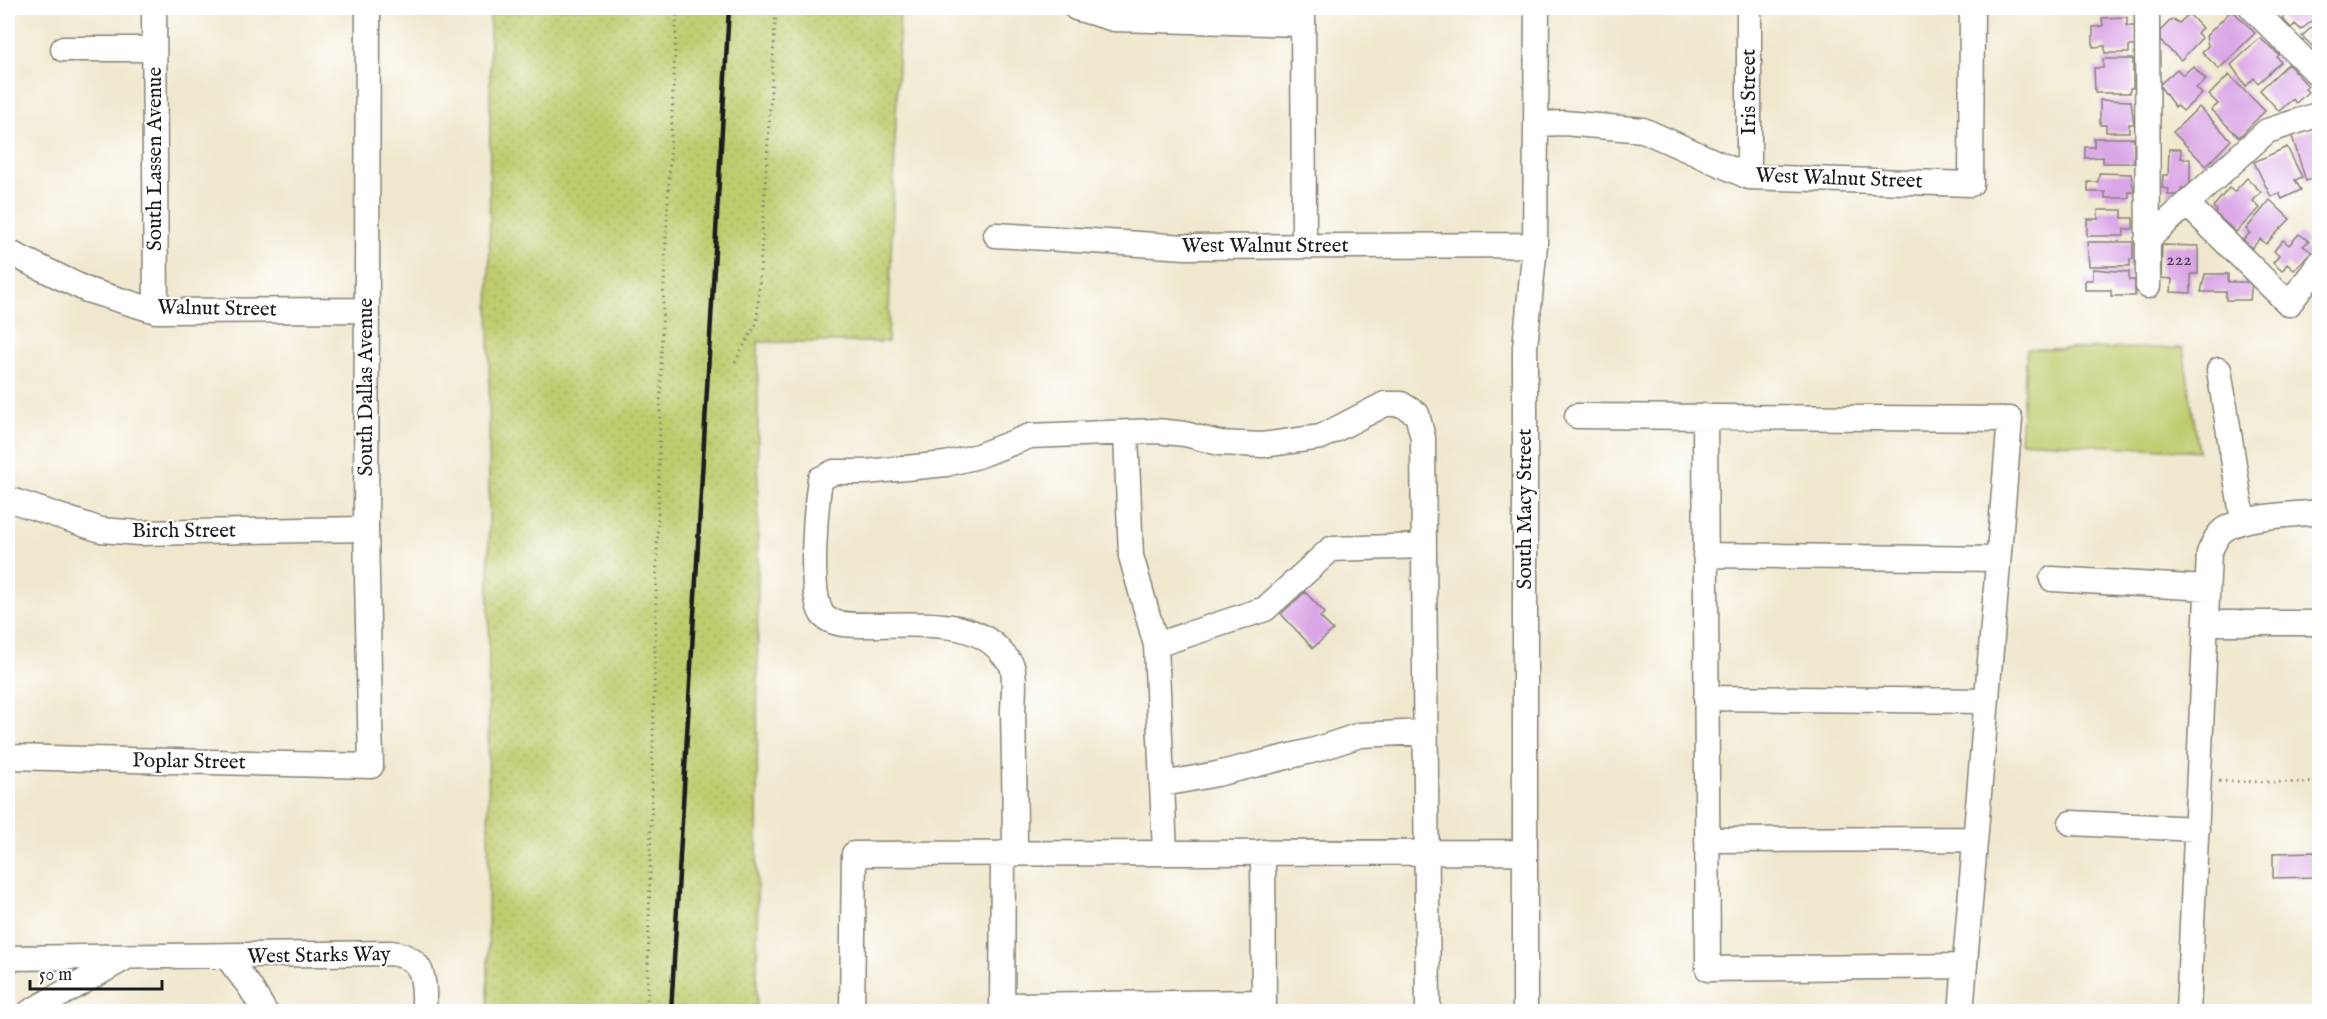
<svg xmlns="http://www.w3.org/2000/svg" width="2327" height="1019" viewBox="0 0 2327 1019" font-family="'IM FELL English',serif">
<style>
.grass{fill:url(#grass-dots);stroke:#6e7445;stroke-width:1.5}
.pitch{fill:#bfcc6e;stroke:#6e7445;stroke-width:1.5}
.building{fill:#daa5e6}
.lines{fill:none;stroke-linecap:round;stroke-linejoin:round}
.minor-casing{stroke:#868275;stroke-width:27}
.path{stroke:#868275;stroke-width:3;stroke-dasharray:1.5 4.5;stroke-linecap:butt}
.minor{stroke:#fff;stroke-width:24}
.rail{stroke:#1c1c1c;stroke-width:4.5}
.labels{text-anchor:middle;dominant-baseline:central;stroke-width:4.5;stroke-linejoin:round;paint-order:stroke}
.number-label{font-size:18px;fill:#4c3e4e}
.street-label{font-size:21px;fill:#1c1c1c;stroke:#fff}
</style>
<defs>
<pattern id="grass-dots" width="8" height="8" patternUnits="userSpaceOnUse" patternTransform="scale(1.5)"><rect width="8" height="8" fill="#bfcc6e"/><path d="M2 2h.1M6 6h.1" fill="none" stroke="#a4af5f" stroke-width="1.8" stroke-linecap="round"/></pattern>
</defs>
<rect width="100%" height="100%" fill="#fff"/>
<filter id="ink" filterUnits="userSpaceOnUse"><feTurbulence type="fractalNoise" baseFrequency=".0167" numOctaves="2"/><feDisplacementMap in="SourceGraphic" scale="12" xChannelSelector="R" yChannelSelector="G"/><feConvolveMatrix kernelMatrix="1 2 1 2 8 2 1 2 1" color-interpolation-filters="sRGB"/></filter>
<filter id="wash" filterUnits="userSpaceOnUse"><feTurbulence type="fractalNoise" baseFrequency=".008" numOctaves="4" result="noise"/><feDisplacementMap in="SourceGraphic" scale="24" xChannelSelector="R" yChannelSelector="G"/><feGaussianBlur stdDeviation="1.35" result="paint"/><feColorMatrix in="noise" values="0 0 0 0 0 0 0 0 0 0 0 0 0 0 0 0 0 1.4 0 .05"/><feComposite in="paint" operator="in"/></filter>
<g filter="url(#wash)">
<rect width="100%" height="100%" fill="#f0e8ce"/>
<!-- grass -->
<path class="grass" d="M490,8H900L888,342H758L757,1011H488Z"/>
<!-- pitch -->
<path class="pitch" d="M2183,348L2199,451L2020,441L2027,349Z"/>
<g id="blocks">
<!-- building -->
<path class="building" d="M2106,8H2131V10H2106Z
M2285,8H2319L2320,14L2301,30L2295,24L2291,28L2282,18L2284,16L2281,12Z
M2232,10L2255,33L2219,69L2202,52L2208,46L2206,36Z
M2189,14L2202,28L2197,33L2202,38L2181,60L2160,41V31L2172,19L2179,23Z
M2127,17V26H2135V46H2129V53H2105V46L2093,47V27L2103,26L2102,18Z
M2320,20V54L2302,36Z
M2260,38L2279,55L2277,57L2281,62L2258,83L2254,78L2246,86L2231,65Z
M2103,59H2133V88H2130V93H2095L2094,68H2103Z
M2288,64L2308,86L2305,89L2308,92L2296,103L2293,99L2279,111L2260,90Z
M2193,66L2206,80L2196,88L2202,94L2183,111L2177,105L2175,107L2159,85L2177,69L2183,75Z
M2229,75L2265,111L2239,137L2211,110L2218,104L2209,95Z
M2100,100L2131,101L2134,124H2129V132H2106V125H2100Z
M2199,107L2231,140L2206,166L2173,132Z
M2320,127V176L2306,181L2292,136Z
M2094,138H2134V163H2103V157L2085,158V147H2094Z
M2287,147L2302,177L2295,180L2301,190L2282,199L2279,193L2271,197L2254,162Z
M2169,149H2181V158L2190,159V188H2181V195H2168L2169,189L2162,188L2163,175H2168Z
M2099,173L2131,174L2134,192H2129V198H2105V192H2088V182H2098Z
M2247,178L2261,192L2253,201L2260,208L2236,232L2216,214L2217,211L2213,207L2229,188L2234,192Z
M2270,200L2290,219L2266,244L2260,239L2252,248L2243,240L2250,233L2246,229Z
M2098,210H2122V218H2133V229H2124V236H2087V219H2098Z
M2315,216H2320V232H2317Z
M2299,234L2309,241L2303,246L2312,252L2294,270L2287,264L2282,271L2273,263L2279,256L2274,251L2283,240L2289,245Z
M2087,242H2133V259H2130V266H2089Z
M2162,245L2198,246V274H2191V293L2171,292L2172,279L2161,278Z
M2093,269L2129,272V280H2135V296H2111V290H2085V280H2093Z
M2205,274H2228V282H2252L2250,300H2226V292H2201Z
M1305,592L1325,613L1320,617L1333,630L1313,648L1281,614Z
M2320,852V877L2273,878V853Z"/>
</g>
</g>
<g filter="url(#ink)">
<use href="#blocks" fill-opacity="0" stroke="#868275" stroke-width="1.5"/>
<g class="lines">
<defs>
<path id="minor" d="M154,8L156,311
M1076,8L1114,19L1303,24
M1303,8L1304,246
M2147,8L2148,286
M2252,8L2320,76
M63,49H154
M1537,124L1564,123L1643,130L1749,177L1971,184L1972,8
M1749,177V8
M2188,205L2289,304L2320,263
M996,235L1186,247L1535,245
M2147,240L2267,131L2320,114
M8,252L87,290L156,311L366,310
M2219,370L2243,521
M1577,416L2010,419L1961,1012
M1705,416L1708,969L1965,966
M1126,434L1131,556L1156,645L1165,853
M8,499L101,530L139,533L366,529
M1705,555L1998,559
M2052,579L2207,588
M2206,623H2320
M1156,645L1265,609L1331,549L1424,546
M1706,698L1986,701
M8,757L371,766L366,529L368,8
M1163,784L1217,774L1315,750L1360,735L1425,732
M2071,823L2197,829
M1707,840L1975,839
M1263,852L1264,1012
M1015,853C1015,806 1014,759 1013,712C1013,699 1016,679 1012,666C1011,662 1004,656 1001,652C960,600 841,643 822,614C808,591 816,507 820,479L834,472H866L946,464L978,456L1030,436L1156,431L1185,434L1219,443L1262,445L1321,437L1385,404H1401L1417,414L1423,438L1428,1012
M227,957L250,987L265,1012
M8,958L391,953C427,958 424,981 424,1012
M1002,1005L1264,1002
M30,1012L125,958
M852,1012L854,854L1524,852
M1002,1012L1003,853
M1525,1012V347L1535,245L1537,8
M2188,1012L2209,553C2213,544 2217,534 2225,529C2247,515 2293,515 2320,512"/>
</defs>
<!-- minor casing -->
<use href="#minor" class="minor-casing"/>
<!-- path -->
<path class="path" d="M735,362L757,322L776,8
M2219,781L2320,783
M647,1012L662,326L677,8"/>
<!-- minor -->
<use href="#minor" class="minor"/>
<!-- rail -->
<path class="rail" d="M671,1012L729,8"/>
</g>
</g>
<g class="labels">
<!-- number labels -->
<g class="number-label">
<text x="2179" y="260">222</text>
</g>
<!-- street labels -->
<g class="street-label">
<text transform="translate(1749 92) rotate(-90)">Iris Street</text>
<text transform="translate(155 159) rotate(-90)">South Lassen Avenue</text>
<text transform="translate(1839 179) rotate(2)">West Walnut Street</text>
<text x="1265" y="246">West Walnut Street</text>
<text transform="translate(217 309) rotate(1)">Walnut Street</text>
<text transform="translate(366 387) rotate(-90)">South Dallas Avenue</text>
<text transform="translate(1525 509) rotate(-90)">South Macy Street</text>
<text x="184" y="531">Birch Street</text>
<text transform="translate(189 762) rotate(1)">Poplar Street</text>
<text transform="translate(319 956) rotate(-1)">West Starks Way</text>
</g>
</g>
<!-- margin -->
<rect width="2327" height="1019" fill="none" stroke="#fff" stroke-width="30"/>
<!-- scale -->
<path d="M30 980v9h132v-9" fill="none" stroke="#1c1c1c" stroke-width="3"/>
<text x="39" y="980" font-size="18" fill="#1c1c1c" stroke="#ffffff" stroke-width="4.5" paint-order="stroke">50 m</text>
</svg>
